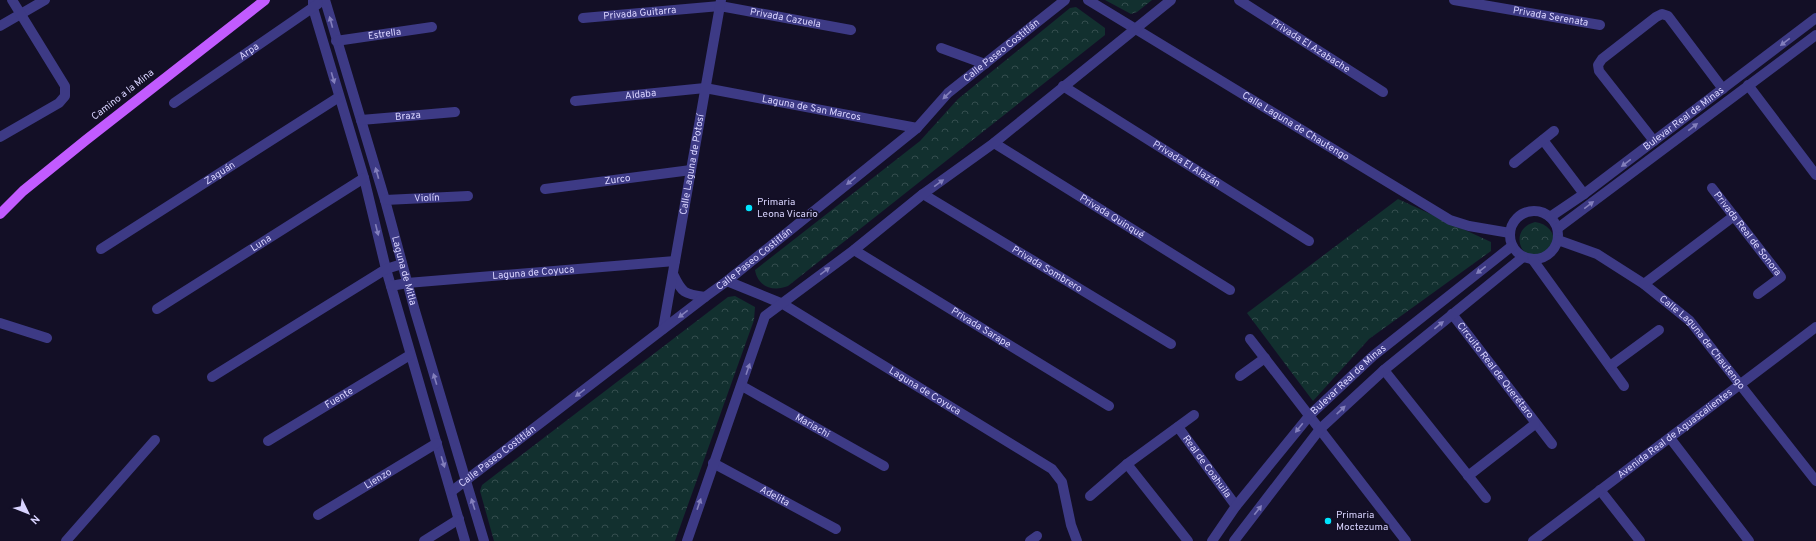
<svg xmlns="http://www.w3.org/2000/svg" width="1816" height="541" viewBox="0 0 1816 541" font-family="Overpass,sans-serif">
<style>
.park{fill:url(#park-crowns)}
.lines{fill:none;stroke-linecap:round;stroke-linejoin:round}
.minor{stroke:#3d3a85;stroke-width:10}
.major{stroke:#c25bff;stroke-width:10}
.oneway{fill:#837fbc}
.poi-dot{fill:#00e5ff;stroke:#130f26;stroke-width:1.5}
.labels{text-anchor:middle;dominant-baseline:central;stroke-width:3.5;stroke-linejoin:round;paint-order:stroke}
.street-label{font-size:10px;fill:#d9d4ff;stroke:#130f26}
.poi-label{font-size:10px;fill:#d9d4ff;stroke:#130f26;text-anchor:start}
</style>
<defs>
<pattern id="park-crowns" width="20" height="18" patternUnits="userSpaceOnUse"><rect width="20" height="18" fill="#12302f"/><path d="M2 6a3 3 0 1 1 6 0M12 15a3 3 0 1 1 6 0" fill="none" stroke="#344d4e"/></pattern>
</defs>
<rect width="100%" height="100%" fill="#130f26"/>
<!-- park -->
<path class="park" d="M1105,0H1152L1137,12L1131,14Z
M1076,7L1105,28V35L788,286C773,292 758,287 755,270L920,141L958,99L1070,8Z
M1398,199L1491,242V251L1369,339L1313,401L1247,313Z
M1535,222C1548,224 1554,232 1555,244C1528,279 1502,231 1535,222Z
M735,296L755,307L754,320L675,541H494L480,491L482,485L728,297Z"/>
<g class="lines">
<!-- minor -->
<g class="minor">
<path d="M313,0V8L364,178L386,269L465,541"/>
<path id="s1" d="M325,0L385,200L415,311L484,541"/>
<path id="s2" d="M1088,0L1450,220L1469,226L1510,233"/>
<path id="s3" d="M1239,0L1383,92"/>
<path id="s4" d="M1454,0L1600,25"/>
<path id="s5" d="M583,18L720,6L851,30"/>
<path d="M0,26L45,0"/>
<path id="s6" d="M336,41L432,27"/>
<path d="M941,48L985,64"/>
<path d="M1748,85L1816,175"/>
<path id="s7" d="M1063,86L1309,241"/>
<path id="s8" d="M575,101L705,88L917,128"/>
<path id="s9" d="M174,103L318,4"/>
<path id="s10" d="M361,120L455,112"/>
<path d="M0,137L59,103L65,96V86L12,0"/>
<path d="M1543,140L1584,194"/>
<path d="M1654,141L1599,71L1598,65L1602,59L1656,17L1662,14L1668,16L1723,89"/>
<path id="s11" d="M994,143L1230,290"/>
<path d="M1514,163L1554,131"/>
<path id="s12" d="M1712,188L1781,277L1758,294"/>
<path id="s13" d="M545,189L691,170"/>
<path id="s14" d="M923,194L1171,344"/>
<path id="s15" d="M385,200L468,196"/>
<circle cx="1534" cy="235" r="24"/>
<path id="s16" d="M1550,217L1584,194L1816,18"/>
<path d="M1558,228L1816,35"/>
<path id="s17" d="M1558,240L1597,254L1644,284L1690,321L1816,481"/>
<path id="s18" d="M101,249L339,97"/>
<path id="s19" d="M854,250L1109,406"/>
<path d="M1533,260L1624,386"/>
<path d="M673,274C682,293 684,294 705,297"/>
<path id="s20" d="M727,281L783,304L1052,469L1062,482L1071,525L1077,541"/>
<path d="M1644,284L1734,216"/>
<path id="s21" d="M391,286L407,283L675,261"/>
<path id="s22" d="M157,309L364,178"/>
<path id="s23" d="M1452,314L1552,444"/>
<path d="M0,323L47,338"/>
<path id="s24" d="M663,329L721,0"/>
<path d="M1250,339L1406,541"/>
<path d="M1610,366L1659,330"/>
<path d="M1384,370L1486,498"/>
<path d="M1240,376L1265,358"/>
<path d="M212,377L386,269L402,264"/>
<path id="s25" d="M742,386L884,466"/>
<path id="s26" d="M1178,427L1236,506"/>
<path d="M1670,438L1749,541"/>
<path id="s27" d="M268,441L410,355"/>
<path id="s28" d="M713,463L836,529"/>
<path d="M1127,464L1188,541"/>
<path d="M1468,476L1535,424"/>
<path d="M1600,490L1640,541"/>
<path id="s29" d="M452,491L705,297L727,281L917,128L948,93L1065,0"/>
<path d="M1090,496L1127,464L1194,415"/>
<path id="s30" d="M318,515L437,443"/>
<path d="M66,541L155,440"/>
<path d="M424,541L459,519"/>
<path d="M687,541L765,316L854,250L923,194L994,143L1171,0"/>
<path d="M1030,541L1037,536"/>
<path id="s31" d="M1212,541L1236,506L1310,415L1373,356L1512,246"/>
<path d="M1234,541L1320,429L1384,370L1523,257"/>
<path id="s32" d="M1533,541L1816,327"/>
</g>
<!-- major -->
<path class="major" d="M0,214L23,191L86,140L265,0"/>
</g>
<!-- one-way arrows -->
<defs><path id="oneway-solid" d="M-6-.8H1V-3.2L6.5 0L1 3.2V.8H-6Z"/></defs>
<g class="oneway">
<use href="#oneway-solid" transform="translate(331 22) rotate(-105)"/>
<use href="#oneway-solid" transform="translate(1785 42) rotate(143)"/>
<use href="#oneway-solid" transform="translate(333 78) rotate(74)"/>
<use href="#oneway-solid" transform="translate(947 95) rotate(136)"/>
<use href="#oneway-solid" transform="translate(1693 127) rotate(-37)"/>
<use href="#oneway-solid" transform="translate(1626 163) rotate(143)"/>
<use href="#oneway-solid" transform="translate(377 173) rotate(-106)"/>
<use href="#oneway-solid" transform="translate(851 181) rotate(141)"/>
<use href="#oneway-solid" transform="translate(939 183) rotate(-36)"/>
<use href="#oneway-solid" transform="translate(1589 205) rotate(-37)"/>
<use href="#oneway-solid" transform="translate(377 230) rotate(76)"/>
<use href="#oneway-solid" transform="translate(1481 270) rotate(142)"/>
<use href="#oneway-solid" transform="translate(825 271) rotate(-37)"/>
<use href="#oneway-solid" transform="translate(683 314) rotate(142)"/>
<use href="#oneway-solid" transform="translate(1439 325) rotate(-39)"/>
<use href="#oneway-solid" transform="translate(748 369) rotate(-71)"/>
<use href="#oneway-solid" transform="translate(435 379) rotate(-107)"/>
<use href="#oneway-solid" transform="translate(580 393) rotate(143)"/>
<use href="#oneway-solid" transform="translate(1341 410) rotate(-43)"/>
<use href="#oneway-solid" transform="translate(1299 428) rotate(129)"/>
<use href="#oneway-solid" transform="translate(443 462) rotate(73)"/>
<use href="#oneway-solid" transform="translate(473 504) rotate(-108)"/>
<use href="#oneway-solid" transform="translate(699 504) rotate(-71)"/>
<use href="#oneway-solid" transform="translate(1258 510) rotate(-52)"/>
</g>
<!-- markers -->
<g class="poi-dot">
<circle cx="749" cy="208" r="4"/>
<circle cx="1328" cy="521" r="4"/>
</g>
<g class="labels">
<!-- street labels -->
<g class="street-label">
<text stroke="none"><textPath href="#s5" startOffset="57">Privada Guitarra</textPath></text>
<text stroke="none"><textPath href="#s4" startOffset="98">Privada Serenata</textPath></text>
<text stroke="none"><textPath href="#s5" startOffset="204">Privada Cazuela</textPath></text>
<text stroke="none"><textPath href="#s6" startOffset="49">Estrella</textPath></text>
<text stroke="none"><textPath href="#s3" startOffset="85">Privada El Azabache</textPath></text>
<text stroke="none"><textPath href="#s9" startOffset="91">Arpa</textPath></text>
<text stroke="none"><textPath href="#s29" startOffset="705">Calle Paseo Costitlán</textPath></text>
<text stroke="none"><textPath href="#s8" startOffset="66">Aldaba</textPath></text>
<text transform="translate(123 95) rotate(-38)">Camino a la Mina</text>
<text stroke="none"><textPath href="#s8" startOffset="239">Laguna de San Marcos</textPath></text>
<text stroke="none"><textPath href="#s10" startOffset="47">Braza</textPath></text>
<text stroke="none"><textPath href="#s16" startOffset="166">Bulevar Real de Minas</textPath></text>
<text stroke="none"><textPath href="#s2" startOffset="243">Calle Laguna de Chautengo</textPath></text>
<text stroke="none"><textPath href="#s7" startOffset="146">Privada El Alazán</textPath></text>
<text stroke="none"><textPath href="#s24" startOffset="167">Calle Laguna de Potosí</textPath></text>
<text stroke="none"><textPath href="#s18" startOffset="141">Zaguán</textPath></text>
<text stroke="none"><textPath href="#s13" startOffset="73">Zurco</textPath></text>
<text stroke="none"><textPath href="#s15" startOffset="42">Violín</textPath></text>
<text stroke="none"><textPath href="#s11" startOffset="139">Privada Quinqué</textPath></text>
<text stroke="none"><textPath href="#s12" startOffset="58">Privada Real de Sonora</textPath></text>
<text stroke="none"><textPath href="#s22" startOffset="123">Luna</textPath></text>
<text stroke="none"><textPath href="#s29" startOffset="381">Calle Paseo Costitlán</textPath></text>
<text stroke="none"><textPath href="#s14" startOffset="145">Privada Sombrero</textPath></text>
<text stroke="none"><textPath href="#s1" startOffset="282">Laguna de Mitla</textPath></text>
<text stroke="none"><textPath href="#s21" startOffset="143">Laguna de Coyuca</textPath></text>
<text stroke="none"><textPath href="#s19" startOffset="149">Privada Sarape</textPath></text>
<text stroke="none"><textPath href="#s17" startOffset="180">Calle Laguna de Chautengo</textPath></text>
<text stroke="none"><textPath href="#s23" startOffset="71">Circuito Real de Querétaro</textPath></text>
<text stroke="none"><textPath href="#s31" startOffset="212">Bulevar Real de Minas</textPath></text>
<text stroke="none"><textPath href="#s20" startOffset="227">Laguna de Coyuca</textPath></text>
<text stroke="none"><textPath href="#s27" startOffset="83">Fuente</textPath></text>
<text stroke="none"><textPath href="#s25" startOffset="81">Mariachi</textPath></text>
<text stroke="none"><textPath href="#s32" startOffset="178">Avenida Real de Aguascalientes</textPath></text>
<text stroke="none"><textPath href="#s29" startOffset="57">Calle Paseo Costitlán</textPath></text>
<text stroke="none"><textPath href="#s26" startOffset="49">Real de Coahuila</textPath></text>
<text stroke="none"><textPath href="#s30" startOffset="70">Lienzo</textPath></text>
<text stroke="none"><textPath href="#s28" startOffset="70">Adelita</textPath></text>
</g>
<!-- poi labels -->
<g class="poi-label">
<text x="757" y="202">Primaria<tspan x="757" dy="12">Leona Vicario</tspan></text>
<text x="1336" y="515">Primaria<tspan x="1336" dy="12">Moctezuma</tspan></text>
</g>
</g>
<!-- north arrow -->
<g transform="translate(28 513) rotate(133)" stroke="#130f26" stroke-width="3" paint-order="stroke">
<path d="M0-3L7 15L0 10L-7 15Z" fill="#d9d4ff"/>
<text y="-6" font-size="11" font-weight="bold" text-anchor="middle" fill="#d9d4ff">N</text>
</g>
</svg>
